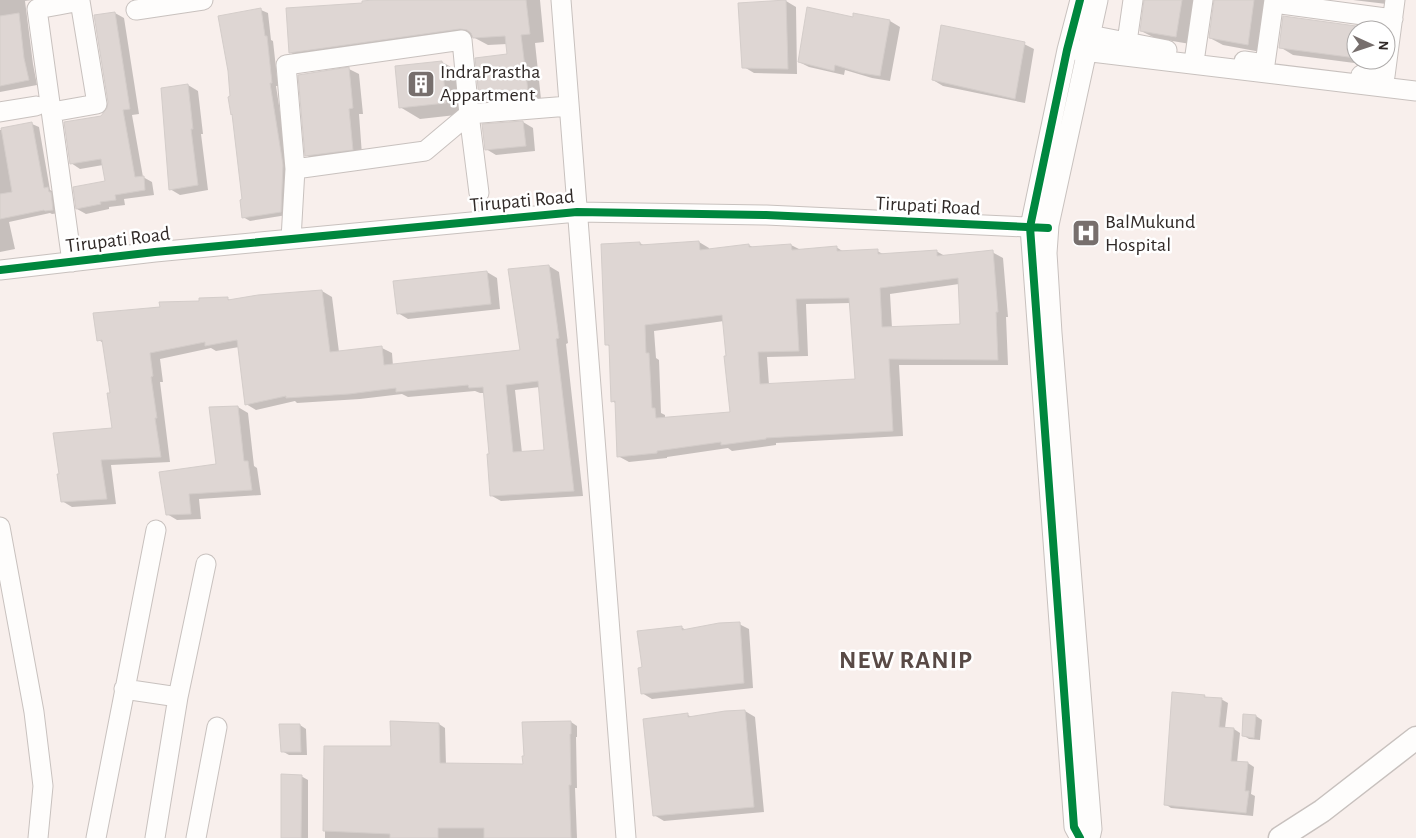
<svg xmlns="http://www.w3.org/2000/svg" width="1416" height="838" viewBox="0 0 1416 838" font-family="'Alegreya Sans',sans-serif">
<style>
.shadow{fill:#0003;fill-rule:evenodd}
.building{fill:#ded6d3;stroke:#d4cdca;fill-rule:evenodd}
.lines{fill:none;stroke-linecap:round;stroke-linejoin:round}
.minor-casing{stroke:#c8c1be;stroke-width:21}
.major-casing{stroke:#c8c1be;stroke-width:25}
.minor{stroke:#fefdfc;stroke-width:19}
.major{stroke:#fefdfc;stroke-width:22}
.cycleway-casing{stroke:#fff;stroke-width:11}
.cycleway{stroke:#00873e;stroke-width:8}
.labels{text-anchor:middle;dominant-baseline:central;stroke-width:5;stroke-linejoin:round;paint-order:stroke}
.poi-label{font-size:20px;fill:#312a28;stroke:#fff;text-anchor:start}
.street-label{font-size:20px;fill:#312a28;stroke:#fff}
.district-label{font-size:25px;font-weight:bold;letter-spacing:1px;fill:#594a46;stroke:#fff}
</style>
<rect width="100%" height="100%" fill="#f8efec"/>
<!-- shadow -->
<path class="shadow" d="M0,0H32L25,1L33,64L37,85L0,92Z
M391,0H540L544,42L535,43L541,99L494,104L480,96L508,55L507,44L488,45L473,37L304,61L290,52L364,4Z
M1145,0H1196L1190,44L1155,38L1141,31Z
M1215,0H1268L1261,52L1223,45L1210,38Z
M1353,0H1396L1395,5Z
M786,1L796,7L797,74L754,73L744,67Z
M261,10L268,13L271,40L273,41L278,86H276L289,170L287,215L250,221L243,217L244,200Z
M115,13L124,18L139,114L132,115L143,177L152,182L154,195L124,199L125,205L109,207V209L86,214L77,209L106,182L103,165L80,169L71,163L101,117L108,109Z
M854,18L890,21L900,27L890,81L872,78L845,70L844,75L809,67L799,62Z
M1284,18L1377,30H1356V60H1386L1385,67L1293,55L1280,47Z
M1024,44L1034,49L1025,103L943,86L933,80Z
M442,62L462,73L465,114L420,119L400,107Z
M349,69L359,74L363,114H359L362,155L316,161L306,155Z
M188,85L198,91L203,134H201L208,190L180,195L170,189Z
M523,122L533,128L535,151L496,155L486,149Z
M32,124L39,127L50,190L54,192L59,213L52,214L50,213L9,222L15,249L0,252V130Z
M699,242L709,248V250L749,245L754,248L791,245L801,250L836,247L844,252L877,251L885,255L936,251L945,256L992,252L1003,258L1008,317H1006L1008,365H899L903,436L776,443V445L732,451L728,448L667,457V458L629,462L618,456L617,404L612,401L611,347L606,344L640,243L645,246ZM959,284L962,325L892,328L890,294ZM851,303L856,380L769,385L767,357L808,356L806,304ZM724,321L731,413L665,418V415L661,413L659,360L656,358L654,331Z
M549,266L559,272L568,343L566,344L583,496L501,501L492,496L490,455L485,393H480L475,391L408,397L402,394L360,399L297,403L295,401L256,410L246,404L239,347L216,351L211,348L160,359L163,382H160L170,462L111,465L116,504L72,507L62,501L114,429L111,394L103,343L99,340L161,309L228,299L232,301L322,291L332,297L339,352L382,348L392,353L393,366L522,351ZM540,387L545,452L522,453L515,390Z
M487,272L497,278L500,309L408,319L398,313Z
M238,407L248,413L254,466L257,468L261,495L199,499L201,519L177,520L167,514L218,465Z
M739,624L749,629L753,688L652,699L642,693L643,668L681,627L686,630Z
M1204,696L1208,698L1221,699L1228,703L1225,728L1234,729L1240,733L1237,763H1248L1254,767L1251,794L1255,796L1253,816L1171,808L1165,804Z
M745,711L755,717L764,812L664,821L654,815L688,715L693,718L725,712Z
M1256,716L1262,720L1260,740L1249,739L1243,735Z
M571,722L577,726V737H576L577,788H575L577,838H325V747L392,748L439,724L445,728L446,765H524Z
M300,725L306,729L307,755H289L282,751Z
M301,776L308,780V838H282Z"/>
<!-- building -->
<path class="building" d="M373,0H526L530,34L521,35L528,91L479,97L475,58L507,54L505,36L473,38L471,33L467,30L460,29L289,53L286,8L362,3V1Z
M786,0L788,69L742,68L738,3Z
M1144,0H1182L1176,37L1140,31Z
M1214,0H1254L1248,45L1209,38Z
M807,7L853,17V13L890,20L880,76L861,73L835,65L834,71L798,62Z
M261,8L265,36H267L272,83H270L283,165L281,212L242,218L240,200L242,199L232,114L231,115L228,97L230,96L228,71L218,16Z
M115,12L130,109L123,110L135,177L144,176L145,190L115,195L116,200L100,202L101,204L76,209L73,187L105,181L101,159L70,164L64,122L101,116L107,108L108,102L94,15Z
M19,13L24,58L29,80L0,86V16Z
M1283,16L1356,26V58L1279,48Z
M941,25L1025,42L1015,99L932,80Z
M442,61L446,103L399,108L395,66Z
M349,67L353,108L349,109L353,150L305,156L298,75Z
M188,84L193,129H191L198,185L169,190L161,88Z
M523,121L526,146L485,150L482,124Z
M32,122L44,188L48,187L49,192H51L53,210L45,211L44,210L0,219V194L12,192L1,128Z
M699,241L700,250L749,244V247L791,244L792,250L837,246V251L878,249V254L937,250V256L993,250L998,312H996L998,360L889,359L893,431L766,438V439L721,445V442L657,451V453L617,457L615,401L611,402L609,345H605L601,244L640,242V245ZM958,278L960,324L882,327L880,288ZM849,298L855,379L760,384L758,352L799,351L796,299ZM722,315L726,356H724L730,412L656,418L655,408H652L649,353H646L645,325Z
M549,265L559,338L556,339L574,491L490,496L487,454H489L483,387L469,388L468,385L396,392V388L349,394L286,398V396L245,405L237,340L205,346V342L150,353L153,376L151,377L157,418H155L161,457L101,460L107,499L61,502L57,474H59L53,433L112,428L107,393H110L102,340L97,341L93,313L160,307L159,302L199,301V298L228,297V300L258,295L322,290L330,352L382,346L384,365L520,350L508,269ZM538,381L544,450L513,452L506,385Z
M487,271L491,304L397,314L393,281Z
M238,406L244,461H248L252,490L189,494L191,514L166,515L159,472L216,464L209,407Z
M740,622L744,683L641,694L638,668L642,667L637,631L682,626V630L719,623Z
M1172,692L1205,695L1204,697L1222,698L1219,727L1234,728L1231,761L1248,762L1245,791H1249L1246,813L1164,805Z
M745,710L754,807L653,816L643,719L688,713V717L725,711Z
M1243,714L1256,715L1254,738L1242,736Z
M390,721L439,723L440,763L523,764L522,756H524L522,722L571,721V734H570L571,785H569L571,838H484V828H438V838H390V834L323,831L324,746H391Z
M279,724H300L301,752H281Z
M281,774L302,775L301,838H281Z"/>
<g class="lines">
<defs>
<path id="minor" d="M561,0L626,838
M1080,0L1067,50L1030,227L1074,827L1080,838
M1274,3L1393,19
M59,5L37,9L72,262
M136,10L203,0
M1090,35L1167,50
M1127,42L1133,0
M1075,50L1416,91
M1195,55L1203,0
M1244,61L1265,64L1274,0
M1361,75L1382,77L1385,76L1395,0
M0,112L36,106
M52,112L97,104L80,1L59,5L58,0
M469,114L425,151L295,169L286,65L462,40L469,114L569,106
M469,114L479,193
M291,239L295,169
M0,270L155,252L577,212L766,215L1048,228
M0,527L34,712L43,786L38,838
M124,689L178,697L155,838
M178,697L206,564
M96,838L156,530
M196,838L217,727
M1090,838L1092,829L1052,333L1047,253L1049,225L1098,0"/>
<path id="major" d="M1280,838L1322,811L1416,738"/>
</defs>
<!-- minor casing -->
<use href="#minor" class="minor-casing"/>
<!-- major casing -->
<use href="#major" class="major-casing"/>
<!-- minor -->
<use href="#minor" class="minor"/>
<!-- major -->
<use href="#major" class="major"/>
<defs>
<path id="cycleway" d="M1080,0L1067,50L1030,227L1074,827L1080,838
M0,270L155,252L577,212L766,215L1048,228"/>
</defs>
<!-- cycleway casing -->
<use href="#cycleway" class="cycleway-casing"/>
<!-- cycleway -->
<use href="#cycleway" class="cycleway"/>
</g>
<!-- icons -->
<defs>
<symbol id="building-square" viewBox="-11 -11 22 22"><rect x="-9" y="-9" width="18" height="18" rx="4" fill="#776f6d" stroke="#fff"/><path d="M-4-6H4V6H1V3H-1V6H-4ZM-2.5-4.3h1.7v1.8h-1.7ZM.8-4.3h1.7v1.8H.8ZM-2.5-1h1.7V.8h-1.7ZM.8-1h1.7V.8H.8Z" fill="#fff"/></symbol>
<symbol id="hospital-square" viewBox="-11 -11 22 22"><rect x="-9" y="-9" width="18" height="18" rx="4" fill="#776f6d" stroke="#fff"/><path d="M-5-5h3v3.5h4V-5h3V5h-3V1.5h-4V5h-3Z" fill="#fff"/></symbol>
</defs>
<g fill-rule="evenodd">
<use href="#building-square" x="405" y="68" width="32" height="32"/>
<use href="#hospital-square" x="1070" y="217" width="32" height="32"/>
</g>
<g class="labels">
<!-- poi labels -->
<g class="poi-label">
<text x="440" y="72">IndraPrastha<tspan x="440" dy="23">Appartment</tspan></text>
<text x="1105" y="222">BalMukund<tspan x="1105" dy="23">Hospital</tspan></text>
</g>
<!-- street labels -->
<g class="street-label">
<text transform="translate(522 201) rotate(-5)">Tirupati Road</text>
<text transform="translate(928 206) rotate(3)">Tirupati Road</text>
<text transform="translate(118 240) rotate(-7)">Tirupati Road</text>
</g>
<!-- district labels -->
<g class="district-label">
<text x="906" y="660">NEW RANIP</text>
</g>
</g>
<!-- north arrow -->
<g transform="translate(1371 45) rotate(93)"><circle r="24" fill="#ffffff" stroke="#adaaa9"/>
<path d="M0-4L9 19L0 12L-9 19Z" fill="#776f6d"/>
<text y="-8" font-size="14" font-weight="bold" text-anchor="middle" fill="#312a28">N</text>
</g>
</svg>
